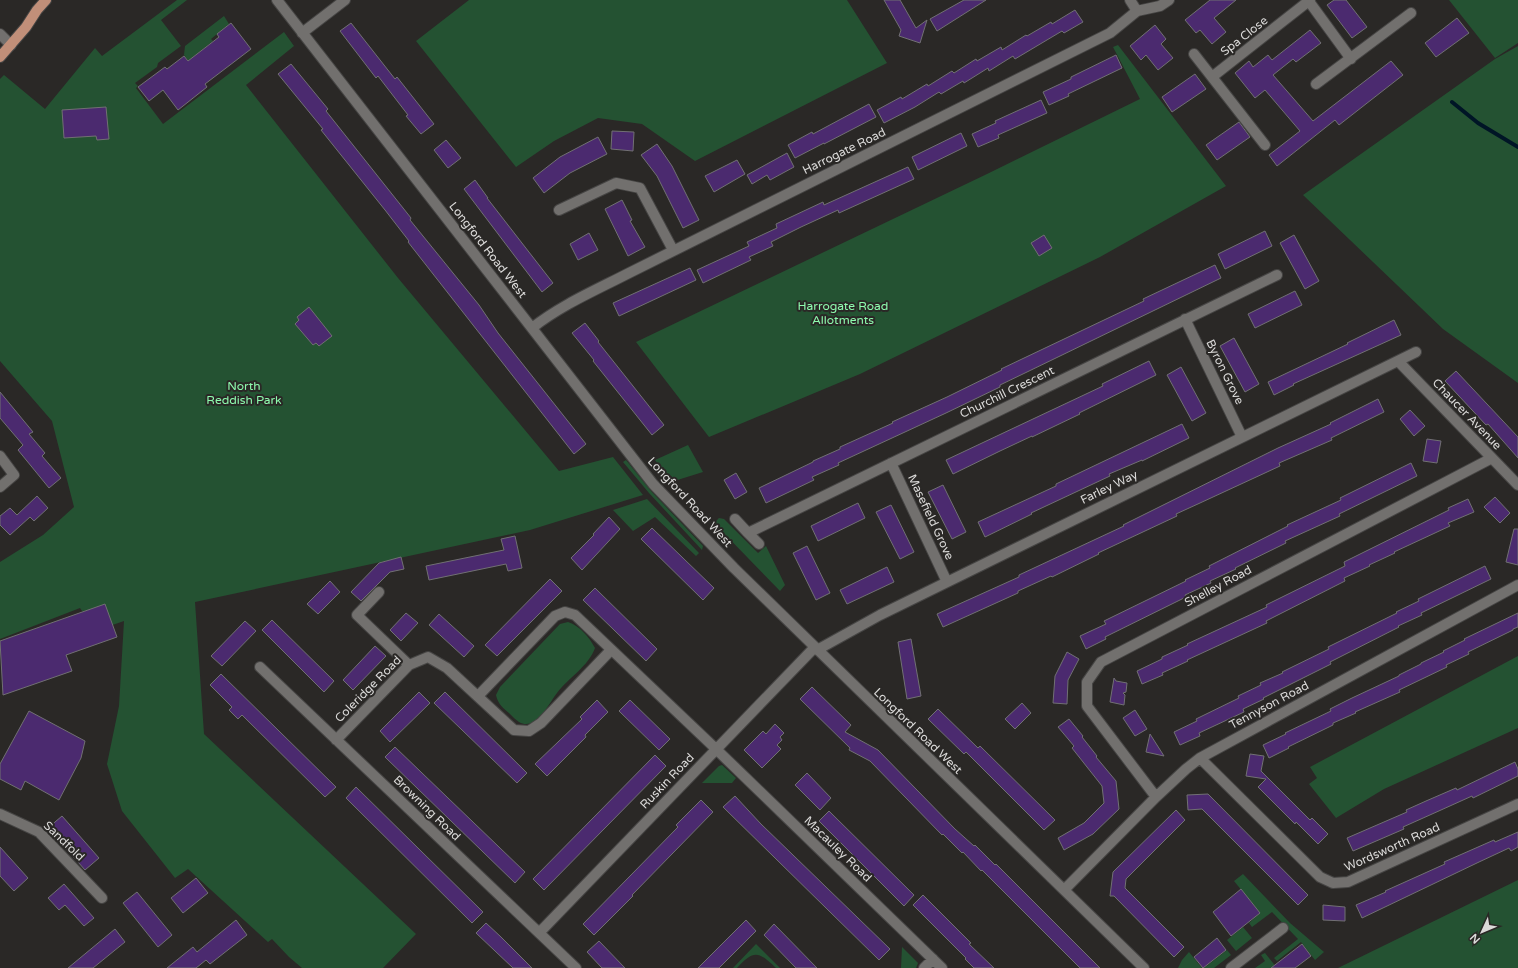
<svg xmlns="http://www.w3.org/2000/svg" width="1518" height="968" viewBox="0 0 1518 968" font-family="'Varela Round',sans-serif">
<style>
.green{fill:#245232}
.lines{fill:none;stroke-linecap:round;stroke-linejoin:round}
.stream{stroke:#001526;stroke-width:4}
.building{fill:#4b2a6f;stroke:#717073}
.minor-casing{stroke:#464544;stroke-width:12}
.major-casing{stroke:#464544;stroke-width:12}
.minor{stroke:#72706e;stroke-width:10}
.major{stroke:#c18f79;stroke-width:10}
.labels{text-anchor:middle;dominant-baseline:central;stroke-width:4;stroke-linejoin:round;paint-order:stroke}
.street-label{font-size:12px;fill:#dbdad9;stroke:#2a2826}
.park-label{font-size:12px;fill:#8efbae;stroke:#2a2826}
</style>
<rect width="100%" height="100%" fill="#2a2826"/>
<!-- green -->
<path class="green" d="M177,0H187L161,20L181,46L158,63L157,67L135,83L138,86L136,88L163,124L284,32L294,46L246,85L398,278L559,471L613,457L643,495L530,530L195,602L204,734L416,934L383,968H302L289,957L272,939L268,942L188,869L175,878L122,811L107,764L119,706L124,621L101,629L95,610L82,611L80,608L0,639V562L43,535L74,507L52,421L0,361V79L4,75L45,109L95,48L102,56Z
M469,0H847L887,63L695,161L642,124L598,118L554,141L516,167L416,41Z
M1449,0H1518V43L1495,58Z
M224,16L229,24L211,39L213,41L193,57L199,64L194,68L184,55L185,46Z
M1118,45L1226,186L1100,257L860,374L709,437L636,342L987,174L1140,99L1113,47Z
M1518,46V383L1443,329L1303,195L1495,59Z
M688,445L703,472L671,482L655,460Z
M626,460L651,491L703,546L702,550L649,493L623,462Z
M647,499L699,553L696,556L655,517L633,531L613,510Z
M719,518L724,519L758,553L766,546L785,585L780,591L714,523Z
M568,622C580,626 589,637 595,648C588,667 569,677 557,693C549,703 536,732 519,722C516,720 513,717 510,714C503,708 498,704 496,695L500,687L560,624Z
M1518,656V728L1384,789L1336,818L1309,784L1317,778L1310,767Z
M722,765L736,778L732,783H702L719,766Z
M1243,874L1290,923L1324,952L1315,960L1301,942L1277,961L1274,958L1298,939L1272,912L1252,927L1249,923L1260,913L1234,881Z
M1518,880V968H1338L1340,967Z
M1243,927L1252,938L1236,951L1227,940Z
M756,944L780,968H776C758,951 754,950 737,968H733Z
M902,947L918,963L916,968H901Z
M1227,950L1231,955L1214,968H1204Z
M1189,952L1202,968H1178L1182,960Z
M1265,953L1277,968H1255L1265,961L1261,955Z"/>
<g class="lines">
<!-- stream -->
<path class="stream" d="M1452,102L1478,123L1518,147"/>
</g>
<!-- building -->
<path class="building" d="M884,0H900L916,28L927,20L920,43L899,36L901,30Z
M964,0H986L937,31L930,19Z
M1210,0H1236L1214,18L1226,32L1212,44L1200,30L1196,33L1185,20Z
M1334,0H1346L1367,27L1352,38L1327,5Z
M1075,10L1083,22L1064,33L1062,31L1015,59L1013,56L989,71L988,68L964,83L963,81L941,94L939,92L915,107L884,123L877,110L901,97L902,99L927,84L928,86L952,71L954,73L976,59L977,61L1001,47L1002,50L1026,35L1027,36L1051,22L1052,24Z
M1457,18L1469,33L1436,57L1425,43Z
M231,23L251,49L205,84L207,87L178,110L163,90L149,101L138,87L165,67L167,69L184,56L188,61L219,37L217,34Z
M351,23L395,79L397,77L434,124L421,134L406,116L408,115L378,76L376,78L340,31Z
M1155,25L1166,39L1161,44L1173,58L1158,70L1146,55L1141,60L1130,46Z
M1310,30L1321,43L1296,62L1293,59L1273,75L1313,121L1391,61L1403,75L1339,125L1335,120L1277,166L1269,155L1300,131L1265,90L1255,98L1235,73L1249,61L1253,67L1268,55L1272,60Z
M1116,55L1122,68L1068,94L1069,96L1049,105L1043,92L1071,79V77Z
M291,64L328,109L326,111L411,218L410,220L479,305L498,333L586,444L574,454L408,242L409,241L385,210L321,130L323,129L278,74Z
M1195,74L1206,89L1172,112L1162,97Z
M1041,100L1047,113L998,135L999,138L978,147L972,134L996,123L995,121Z
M869,104L876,117L824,144V143L795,158L788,145L812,132L813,134Z
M106,107L109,139L97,140L96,136L64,138L62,110Z
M1239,122L1250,137L1217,160L1206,145Z
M612,131L634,132L633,151L611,149Z
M961,133L967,146L918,170L912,157Z
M598,137L607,154L570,173L544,193L533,178L560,157Z
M446,140L461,158L448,168L434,150Z
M657,144L672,166L699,220L683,228L657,176L641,155Z
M787,153L794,167L770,180L767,175L752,184L747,175Z
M737,160L745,174L714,192L705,176Z
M908,167L914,179L839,213L838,210L801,227L771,242L773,246L749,257L751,260L703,283L697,270L749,246L747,242L777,228L776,224L823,202L824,205Z
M475,180L488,198H487L553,283L542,292L464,189Z
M622,200L632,220L630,221L645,247L628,256L605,209Z
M1265,231L1272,246L1225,269L1218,254Z
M589,233L598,250L578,260L570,244Z
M1044,235L1052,248L1039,256L1031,243Z
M1294,235L1319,281L1305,289L1280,243Z
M1215,265L1221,278L1027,372L1000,385V387L946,413L838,463L839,465L812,477L814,480L766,503L759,488L813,462V461L840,449V447L893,423L892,422L947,397L1002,370L1001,369L1144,301L1143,299Z
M690,268L696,280L619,316L613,303Z
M1295,291L1302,305L1255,328L1248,314Z
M309,307L332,336L319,346L316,343L313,345L295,324L299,320L297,317Z
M1394,320L1401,335L1293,384L1294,385L1274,395L1268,382L1348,344L1347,343Z
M585,323L599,341L598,342L664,425L652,435L593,361L594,360L572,333Z
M1234,338L1259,384L1245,392L1220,346Z
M1149,361L1156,375L1079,413L1080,414L1032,437V436L1000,451L953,474L946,460L1103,386L1102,384Z
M1181,367L1206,413L1192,421L1167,375Z
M1456,371L1518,437V458L1488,424L1486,425L1445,381Z
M0,392L33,432L29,434L45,453L42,456L61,478L49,488L18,450L23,445L0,418Z
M1378,399L1384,412L1331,438L1332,440L1279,463L1280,466L1200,503L1176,514L1177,516L1098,553L1099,554L1052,577L1051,576L1018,591V593L943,627L937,614L1019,577V575L1124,526L1123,525L1278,448L1331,424L1330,423Z
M1410,410L1425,426L1414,436L1400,419Z
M1182,424L1189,438L1142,461V460L1109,474L1110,476L1031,513L1032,514L985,537L978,522L1056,486V484Z
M1427,439L1441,441L1437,463L1423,461Z
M1411,463L1417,476L1339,514L1340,516L1285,541L1286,543L1235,568L1236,569L1210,581L1211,583L1185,595L1186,597L1105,637L1106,639L1086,649L1080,636L1106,624L1104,621L1186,581L1185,580L1210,568L1209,566L1288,526L1287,525L1341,500L1340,498Z
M736,473L747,492L735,499L724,480Z
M943,485L966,532L952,539L928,492Z
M37,496L48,508L34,521L30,517L10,535L0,525V516L10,508L17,515Z
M1495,497L1510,513L1500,523L1484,507Z
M1468,499L1474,512L1448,523L1450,526L1394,552L1395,553L1369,565L1370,566L1344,578L1345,581L1266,621L1267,623L1187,660L1188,661L1162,673L1163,675L1142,684L1137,671L1162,659V657L1188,645L1187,644L1267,607L1266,605L1345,566L1344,562L1449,510L1448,508Z
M858,503L865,518L818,541L811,526Z
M891,505L914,552L900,559L876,512Z
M609,517L620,529L582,570L571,558L594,535L593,534Z
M652,528L714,588L703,600L641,539Z
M1514,529H1518V565L1506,562Z
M515,536L522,568L508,571L506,564L429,580L426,566L504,550L501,539Z
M807,546L830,593L816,600L793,553Z
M401,557L404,569L390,572L361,601L351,592L379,563Z
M1485,566L1491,579L1421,613L1422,615L1398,626L1399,627L1330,662L1331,664L1263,698L1264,699L1243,709L1244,712L1199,733L1200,736L1180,745L1174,732L1197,721L1196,719L1239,698L1238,696L1261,685L1260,683L1283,673L1282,672L1329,649L1328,647L1397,613L1396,612L1419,601L1418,599Z
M887,567L894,582L847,604L840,590Z
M550,579L562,591L497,656L485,645Z
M330,581L340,592L318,614L307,604Z
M595,588L657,649L646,661L583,600Z
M105,604L117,637L66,655L72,671L3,695L0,641Z
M406,613L418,623L401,641L390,630Z
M1518,613V627L1513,629V630L1468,652L1469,654L1446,665L1447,667L1399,690L1400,692L1355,712L1356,713L1333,723V725L1288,747L1289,748L1269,758L1263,745L1286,734L1285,733L1331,711L1330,709L1352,698L1399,676V675L1421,664V663L1444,652L1443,651L1465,640L1464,639Z
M439,614L474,646L464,657L429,625Z
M272,620L334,681L324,692L262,630Z
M245,621L256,631L222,666L211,656Z
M911,639L921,696L907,699L898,642Z
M375,646L386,656L353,690L343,680Z
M1067,652L1079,659L1068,680L1067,704L1053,703L1055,676Z
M221,674L336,787L325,797L242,715L238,719L229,710L232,707L210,685Z
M1114,678L1116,681L1127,683L1126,692L1123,693L1125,695L1124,705L1110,702Z
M812,687L851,725L845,732L878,750L955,829L974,846L975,845L995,865L996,864L1100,968H1080L982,870L981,871L963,852L962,853L943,834L942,835L870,761L849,750L850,748L800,699Z
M419,692L430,703L390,742L380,731Z
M445,692L527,773L517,783L434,703Z
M597,700L608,712L585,735L586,737L547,776L535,764L582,719L580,717Z
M630,700L670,739L659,750L619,711Z
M1022,703L1031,713L1015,729L1005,719Z
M938,709L978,748L980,746L1055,820L1044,830L966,752L964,754L928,719Z
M1135,710L1147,729L1135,736L1123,718Z
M29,711L85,741L81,758L59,800L25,781L21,790L0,779V764Z
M1069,719L1083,736L1082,737L1097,756L1096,757L1116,781L1119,809L1093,834L1064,850L1058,838L1084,823L1104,803L1102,786L1072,748L1074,746L1058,727Z
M775,724L784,733L780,737L782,740L777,745L781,749L762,768L744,750L763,731L766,734Z
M1150,734L1164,756L1146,752Z
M395,747L525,872L515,883L385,757Z
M1250,754L1264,756L1261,771L1310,820L1312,818L1328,834L1318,844L1296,822L1295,824L1258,787L1266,779L1246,776Z
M655,755L666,766L544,890L533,879Z
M1515,762L1518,769V776L1473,798L1472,796L1441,810L1403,827L1404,829L1353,851L1347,838L1407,812L1406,810L1426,801L1456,788L1457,790Z
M807,773L831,798L820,810L795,785Z
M356,787L483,912L472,923L346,798Z
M1208,794L1308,895L1298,905L1202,809L1188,810L1187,795Z
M735,796L761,824L890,949L879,960L723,807Z
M701,800L713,812L632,895L633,896L594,935L583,924L678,827L676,825Z
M1176,810L1185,820L1126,879L1125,888L1184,947L1174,957L1114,896H1110L1113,872Z
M829,811L914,895L904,906L819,821Z
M62,816L99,858L85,870L48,828Z
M1518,832V847L1511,851L1509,848L1479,862L1362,918L1356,905L1386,892L1385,891L1445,864L1444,862L1494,840L1495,842Z
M0,847L28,878L14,891L0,876Z
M196,878L208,893L183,913L171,898Z
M64,884L94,918L84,926L65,905L59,910L48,898Z
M1241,889L1260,913L1231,936L1213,912Z
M137,892L172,935L158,947L123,903Z
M923,895L971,943L969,944L994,968H974L965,959L966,958L913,905Z
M1323,905L1345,907V921L1323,920Z
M236,920L247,935L210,964L206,960L196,968H167L193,947L197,952Z
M746,920L756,931L719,968H698Z
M486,923L501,937L532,968H513L495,951L476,933Z
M774,924L817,968H796L764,935Z
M115,929L125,942L93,968H68Z
M1217,938L1226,950L1203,968L1194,957Z
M599,941L625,968H602L587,952Z
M1302,944L1311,956L1295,968H1271Z"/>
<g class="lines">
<defs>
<path id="minor" d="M277,0L653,484L734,568L1144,968
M1130,0L1137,11
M1308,0L1351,59
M302,33L345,0
M0,34L11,45
M1194,54L1265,145
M1212,77L1310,0
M1316,84L1411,13
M559,210L616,183L640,188L673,250
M1185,319L1242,437
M532,328C561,305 596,290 629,273L1110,33L1137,11L1160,6L1169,0
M1398,361L1518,485
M0,456L14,475L0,487
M891,463L947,582
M735,519L748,533L1277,275
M748,533L759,544
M379,592L357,615L409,665
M817,650L880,615L1416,352
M260,667L576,968
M478,696L555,616L565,612L575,615L716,749L942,968
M336,740L409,665L428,657L447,668L514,730L529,731L541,723L611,650
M1200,758L1320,877L1333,883L1348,882L1518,804
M1156,797L1087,706V682L1101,662L1492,458
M0,814L39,832L102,898
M1064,890L1156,797L1186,769L1200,758L1518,585
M539,933L814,648
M924,968L933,959
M1231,968L1283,928"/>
<path id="major" d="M0,57L26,27L37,10L46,0"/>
</defs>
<!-- minor casing -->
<use href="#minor" class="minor-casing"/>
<!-- major casing -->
<use href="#major" class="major-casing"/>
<!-- minor -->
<use href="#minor" class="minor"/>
<!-- major -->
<use href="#major" class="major"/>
</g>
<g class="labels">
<!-- street labels -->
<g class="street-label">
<text transform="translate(1244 36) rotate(-38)">Spa Close</text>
<text transform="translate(844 151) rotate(-26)">Harrogate Road</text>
<text transform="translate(488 250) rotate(52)">Longford Road West</text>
<text transform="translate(1225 372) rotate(64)">Byron Grove</text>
<text transform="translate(1007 392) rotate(-26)">Churchill Crescent</text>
<text transform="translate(1467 414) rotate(46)">Chaucer Avenue</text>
<text transform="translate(1109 487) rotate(-26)">Farley Way</text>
<text transform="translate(690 502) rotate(47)">Longford Road West</text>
<text transform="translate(931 517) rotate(65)">Masefield Grove</text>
<text transform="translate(1218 586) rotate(-28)">Shelley Road</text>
<text transform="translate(368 689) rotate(-45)">Coleridge Road</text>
<text transform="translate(1269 705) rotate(-28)">Tennyson Road</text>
<text transform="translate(918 731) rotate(44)">Longford Road West</text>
<text transform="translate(667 781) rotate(-46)">Ruskin Road</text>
<text transform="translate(427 808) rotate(44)">Browning Road</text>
<text transform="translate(64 841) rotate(44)">Sandfold</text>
<text transform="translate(1392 847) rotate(-24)">Wordsworth Road</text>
<text transform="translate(838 849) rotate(44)">Macauley Road</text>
</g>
<!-- park labels -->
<g class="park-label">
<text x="843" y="306">Harrogate Road<tspan x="843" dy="14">Allotments</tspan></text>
<text x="244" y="386">North<tspan x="244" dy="14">Reddish Park</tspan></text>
</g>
</g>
<!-- north arrow -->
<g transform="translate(1482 932) rotate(226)" stroke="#2a2826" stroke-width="3" paint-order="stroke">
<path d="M0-3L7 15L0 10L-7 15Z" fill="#dbdad9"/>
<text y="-6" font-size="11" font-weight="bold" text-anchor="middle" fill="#dbdad9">N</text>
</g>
</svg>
